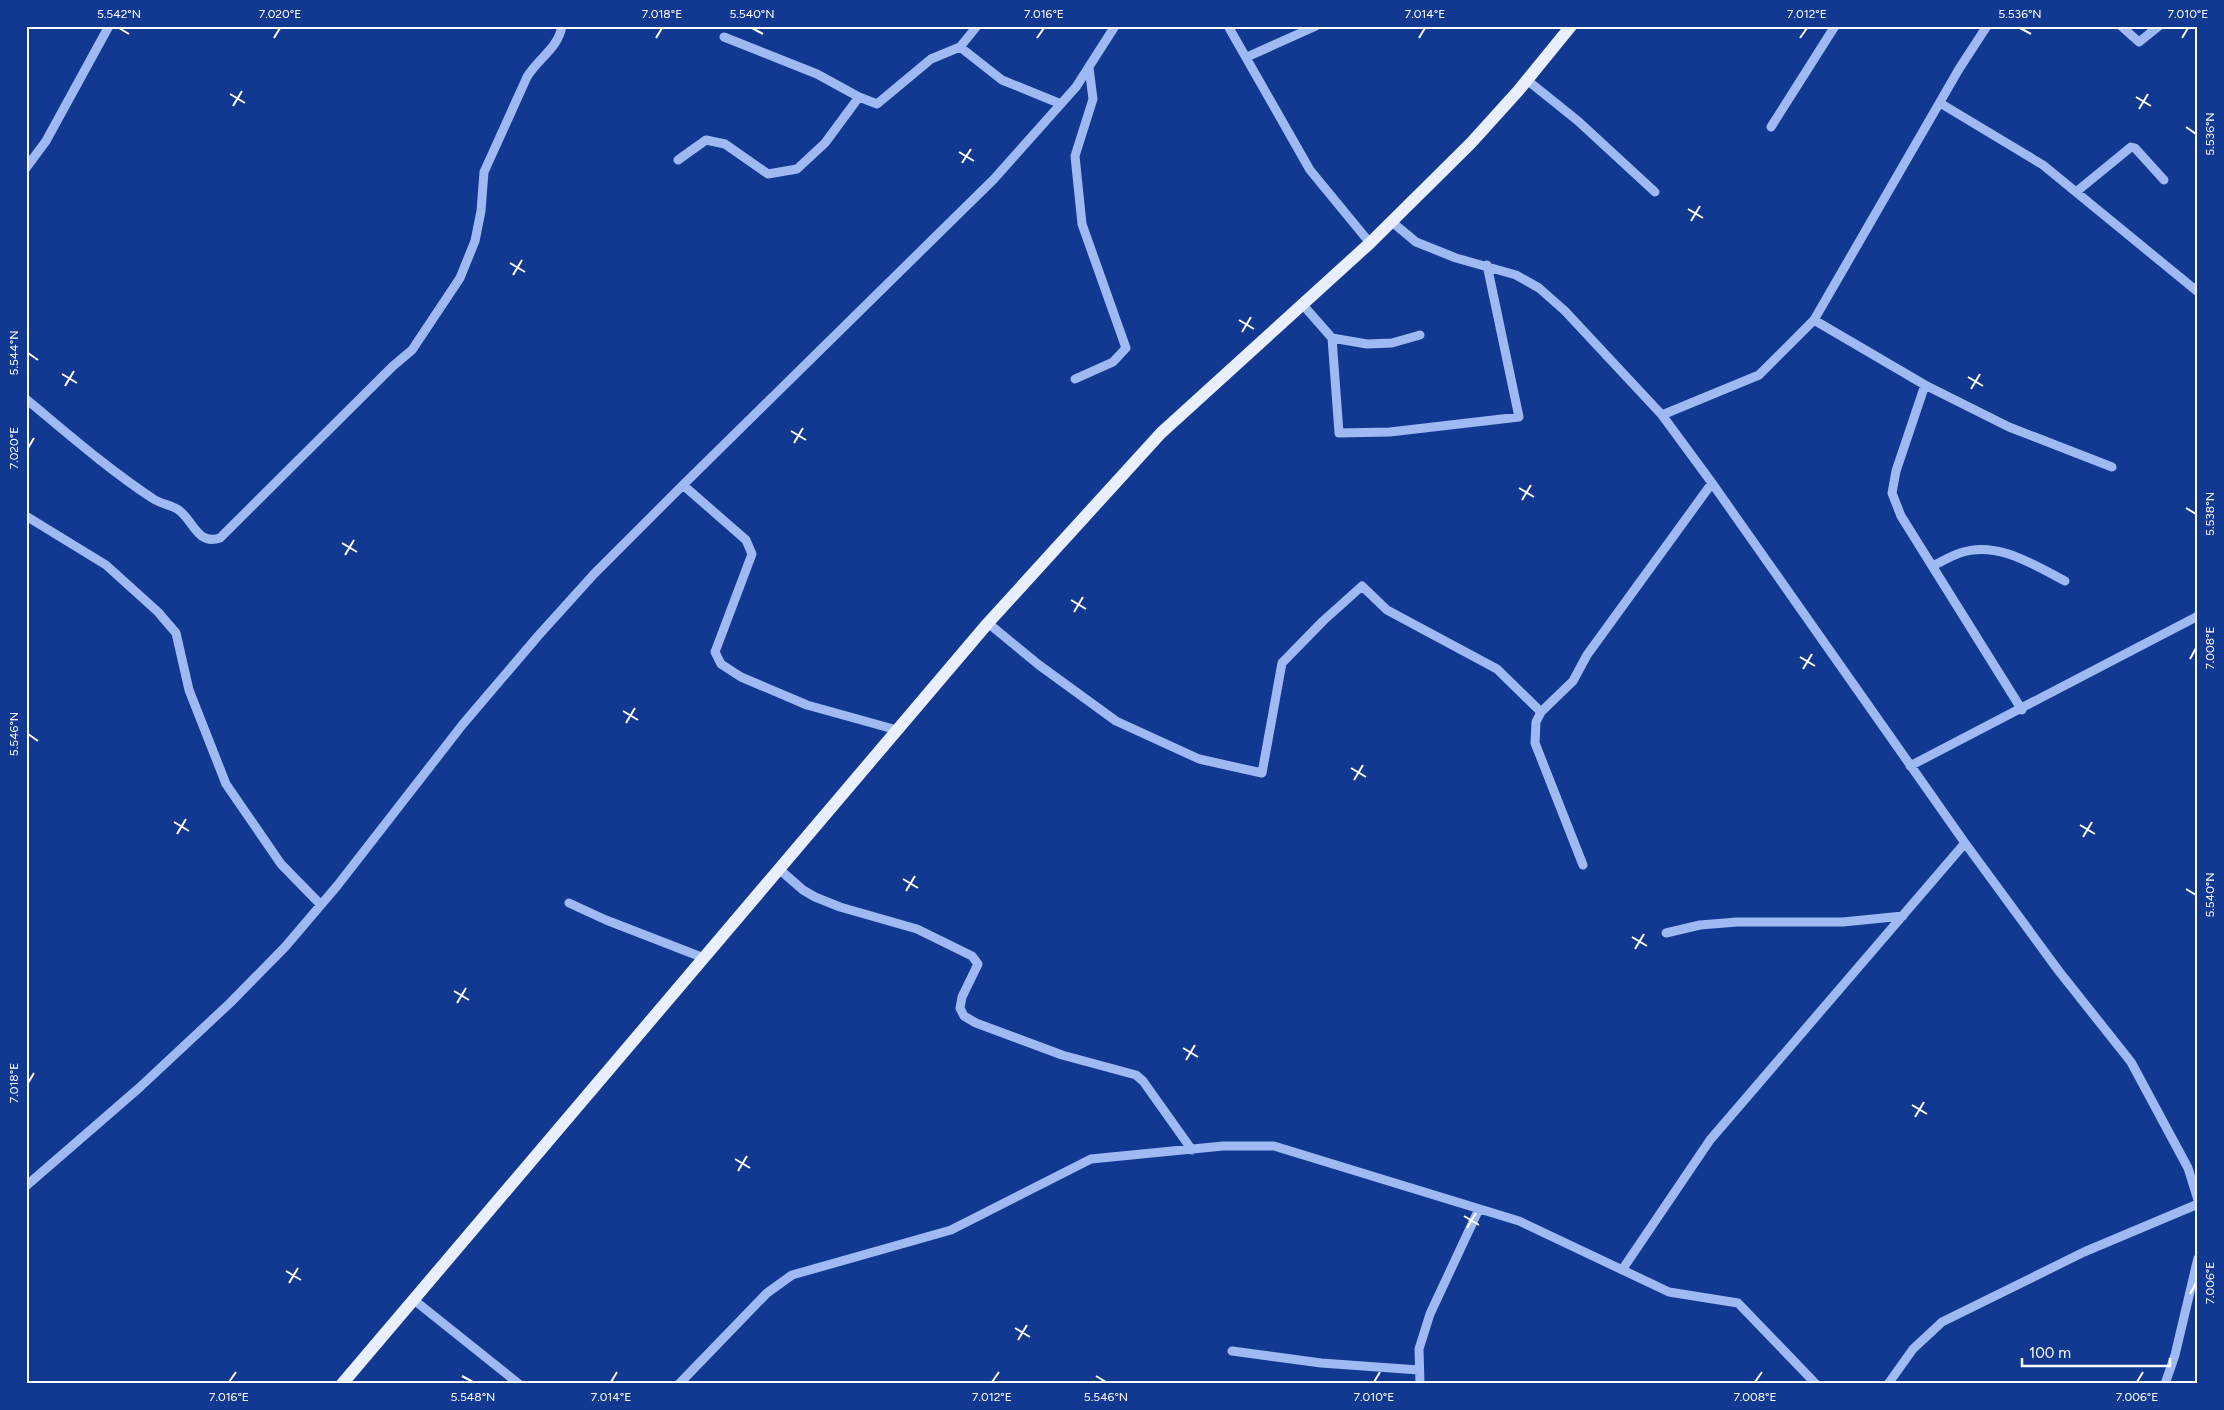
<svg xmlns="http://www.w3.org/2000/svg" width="2224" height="1410" viewBox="0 0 2224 1410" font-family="Figtree,sans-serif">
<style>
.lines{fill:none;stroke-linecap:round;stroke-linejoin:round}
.minor{stroke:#9fb9f2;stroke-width:9}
.major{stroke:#eaefff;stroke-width:12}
.ticks{fill:none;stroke:#fff;stroke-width:2}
.neatline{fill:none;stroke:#fff;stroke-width:2}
.ticks-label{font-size:12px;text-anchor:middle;fill:#fff}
</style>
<rect width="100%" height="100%" fill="#123992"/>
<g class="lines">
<!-- minor -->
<path class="minor" d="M1228,26L1310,170L1370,243
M2121,26L2139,42L2159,26
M724,37L817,74L859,97
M960,47L977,26
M1247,57L1316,26
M1527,80L1578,121L1655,192
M1940,103L2043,165L2198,292
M1771,127L1835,26
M678,160L706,140L725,144L768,174L797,169L825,143L859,97L877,104L931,59L960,47L1002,80L1061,104
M26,168L46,141L109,26
M2076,192L2131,147L2135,148L2164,180
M1392,222L1416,242L1456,258L1516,275L1539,288L1565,311L1662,415L1712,483L1965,843L2058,970L2131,1062L2188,1168L2198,1200
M1303,305L1332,338L1339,433L1390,432L1519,417L1487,265
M1814,320L1925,385L2009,427L2112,467
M1332,338L1367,344L1392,343L1420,335
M1075,379L1113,362L1126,348L1082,224L1075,156L1093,99L1089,68
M1925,385L1896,471L1892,493L1901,516L2022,710
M26,399C67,433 108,469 152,498C160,504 169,504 177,509C193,518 196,546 220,538L393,366L412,350L460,278L475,241L481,211L484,172L527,77C538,58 558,49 562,26
M1662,415L1759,375L1814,320L1959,69L1987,26
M683,485L746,540L752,554L715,652L721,664L741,677L807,705L897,730
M26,516L106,565L158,612L176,633L189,690L226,784L281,864L321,905
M1932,566C1941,562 1951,556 1960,553C1997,540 2034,565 2065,581
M988,623L1039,665L1116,721L1199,759L1262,773L1282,663L1323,621L1362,586L1387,610L1497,669L1541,712L1573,681L1587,655L1712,483
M1541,712L1536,722L1535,743L1583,865
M1910,766L2198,616
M779,869L803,890L815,897L840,907L917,929L972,956L978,964L962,997L960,1008L964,1016L976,1023L1062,1055L1136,1075L1143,1081L1192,1150
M569,903L606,920L704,958
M1666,933L1700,925L1737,922H1843L1903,916
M26,1186L139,1088L230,1003L285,947L337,886L463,724L538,636L594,574L683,485L994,179L1076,87L1115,26
M1622,1270L1710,1140L1965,843
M414,1300L519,1384
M1232,1351L1321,1363L1419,1370
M679,1384L767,1293L792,1275L951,1230L1091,1159L1223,1146H1274L1519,1221L1669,1292L1738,1303L1816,1384
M1420,1384L1419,1349L1430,1314L1479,1209
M1888,1384L1913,1349L1942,1322L2084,1252L2198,1204
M2165,1384L2175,1355L2198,1258"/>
<!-- major -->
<path class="major" d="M342,1384L988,623L1161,433L1370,243L1471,143L1518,91L1571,26"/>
</g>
<!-- ticks -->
<path class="ticks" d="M119,28L129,34M752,28L763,34M2020,28L2031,34M274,38L280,28M656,38L662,28M1037,38L1044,28M1419,38L1425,28M1800,38L1807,28M2182,38L2188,28M230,94L245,103M2136,97L2151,106M233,106L242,91M2139,109L2148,94M2186,127L2196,134M959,152L974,161M962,163L971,149M1688,209L1703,218M1691,221L1700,206M510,263L525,272M513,275L522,260M1239,320L1254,329M1242,332L1251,317M28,353L38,360M62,374L77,383M1968,377L1983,386M65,386L74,371M1971,389L1980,374M791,431L806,440M794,443L803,428M28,448L34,438M1519,488L1534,497M1522,500L1531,485M2186,508L2196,514M342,543L357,552M345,555L354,540M1071,600L1086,609M1074,612L1083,597M1800,657L1815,666M2190,659L2196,648M1803,669L1812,654M623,711L638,720M626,723L635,708M28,734L38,741M1351,768L1366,777M1354,780L1363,765M174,822L189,831M2080,825L2095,834M177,834L186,819M2083,837L2092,822M903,879L918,888M2186,889L2196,895M906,891L915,876M1632,937L1647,946M1635,949L1644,934M454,991L469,1000M457,1003L466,988M1183,1048L1198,1057M1186,1060L1195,1045M28,1083L34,1073M1912,1105L1927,1114M1915,1117L1924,1102M735,1159L750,1168M738,1171L747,1156M1464,1216L1479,1225M1467,1228L1476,1213M286,1271L301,1280M289,1283L298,1268M2190,1294L2196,1283M1015,1328L1030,1337M1018,1340L1027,1325M462,1376L473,1382M1096,1376L1106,1382M229,1382L236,1372M611,1382L617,1372M992,1382L999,1372M1374,1382L1380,1372M1755,1382L1762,1372M2137,1382L2143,1372"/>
<!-- border -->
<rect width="2224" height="1410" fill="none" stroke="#123992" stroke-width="55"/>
<!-- scale -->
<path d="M2022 1358v8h148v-8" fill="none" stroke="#ffffff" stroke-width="2.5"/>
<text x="2029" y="1358" font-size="15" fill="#ffffff" stroke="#123992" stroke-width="4" paint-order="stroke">100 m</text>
<rect x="28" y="28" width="2168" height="1354" class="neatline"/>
<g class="ticks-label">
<text x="119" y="18">5.542°N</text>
<text x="280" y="18">7.020°E</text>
<text x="662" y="18">7.018°E</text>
<text x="752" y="18">5.540°N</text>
<text x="1044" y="18">7.016°E</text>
<text x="1425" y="18">7.014°E</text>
<text x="1807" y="18">7.012°E</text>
<text x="2020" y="18">5.536°N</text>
<text x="2188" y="18">7.010°E</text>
<text transform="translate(2210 134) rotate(-90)" y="4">5.536°N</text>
<text transform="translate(14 353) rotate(-90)" y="4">5.544°N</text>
<text transform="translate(14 448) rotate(-90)" y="4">7.020°E</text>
<text transform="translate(2210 514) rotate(-90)" y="4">5.538°N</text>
<text transform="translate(2210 648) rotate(-90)" y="4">7.008°E</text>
<text transform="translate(14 734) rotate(-90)" y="4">5.546°N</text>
<text transform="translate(2210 895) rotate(-90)" y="4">5.540°N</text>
<text transform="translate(14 1083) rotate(-90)" y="4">7.018°E</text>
<text transform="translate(2210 1283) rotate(-90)" y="4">7.006°E</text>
<text x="229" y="1401">7.016°E</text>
<text x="473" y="1401">5.548°N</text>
<text x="611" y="1401">7.014°E</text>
<text x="992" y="1401">7.012°E</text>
<text x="1106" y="1401">5.546°N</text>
<text x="1374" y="1401">7.010°E</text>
<text x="1755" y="1401">7.008°E</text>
<text x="2137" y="1401">7.006°E</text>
</g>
</svg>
